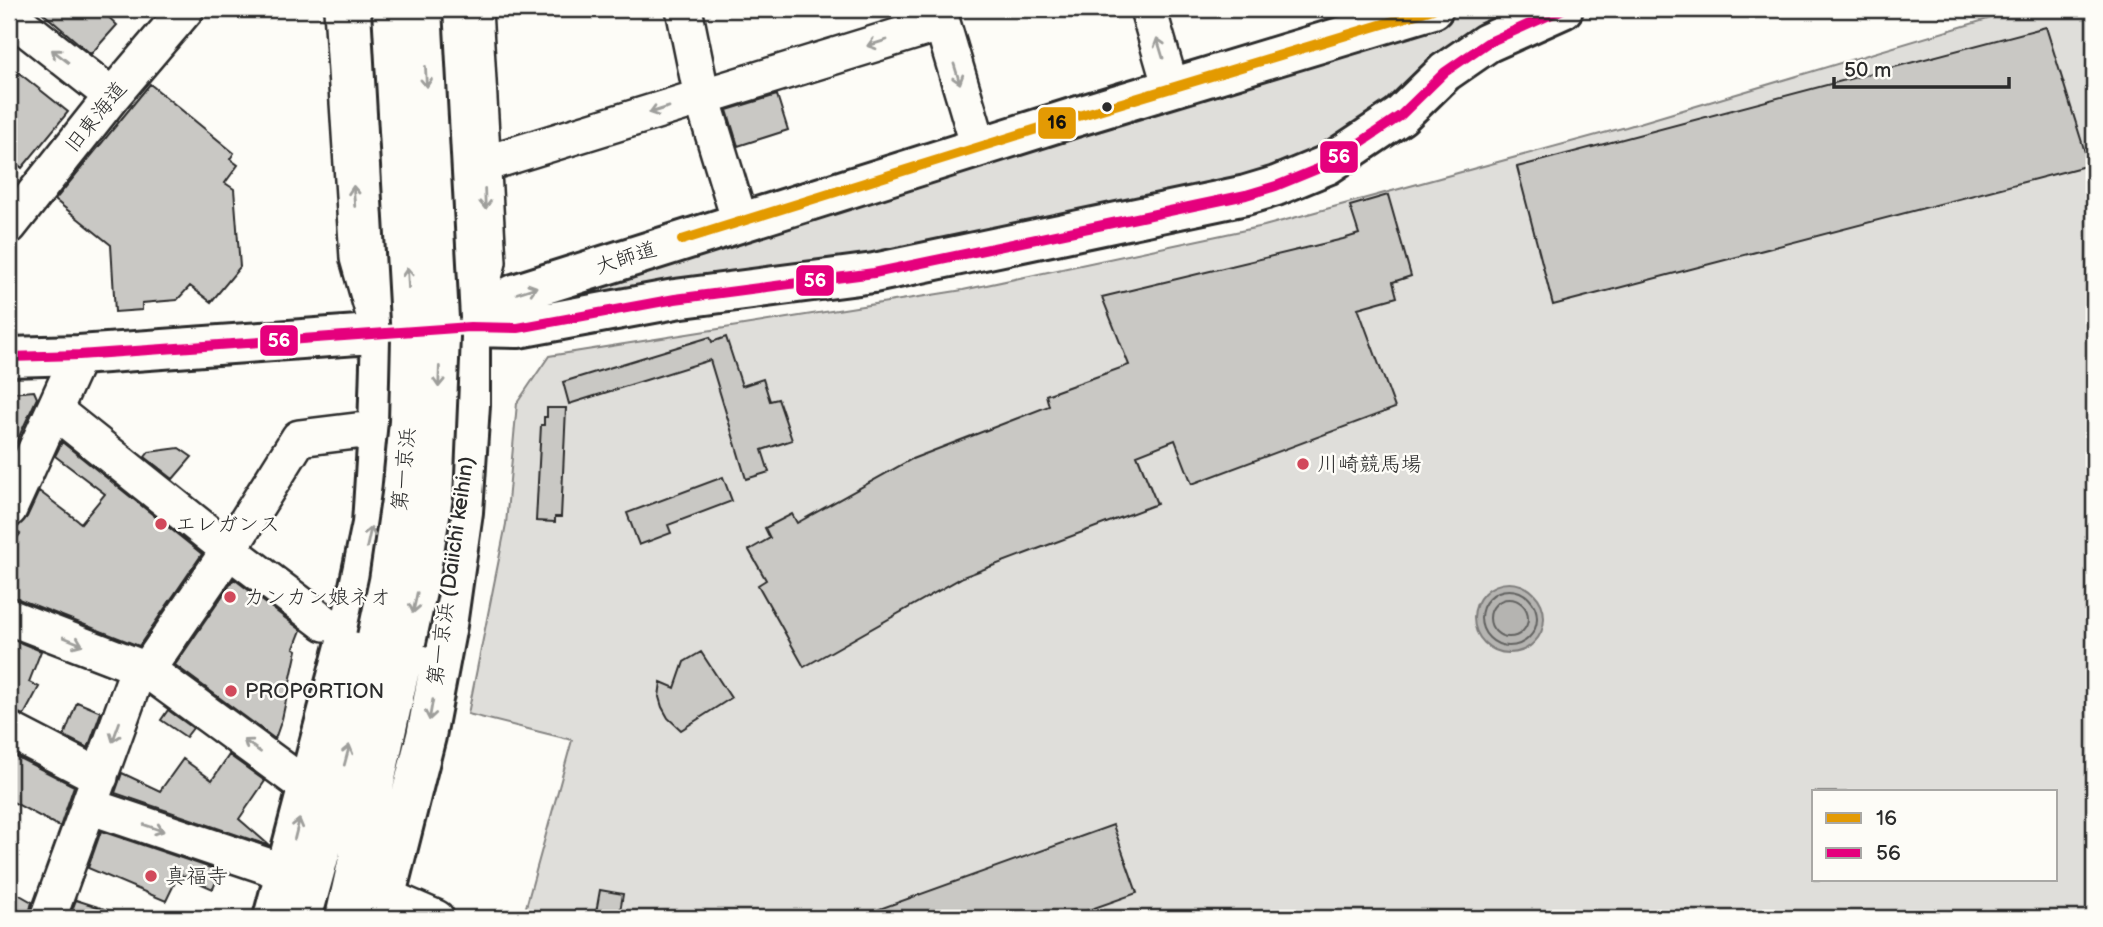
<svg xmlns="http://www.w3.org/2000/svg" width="2103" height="927" viewBox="0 0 2103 927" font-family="'Balsamiq Sans','Klee One',sans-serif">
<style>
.green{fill:#dfdeda;stroke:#858482;stroke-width:2;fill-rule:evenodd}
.water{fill:#b5b4b1;stroke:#7e7d7b;stroke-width:2}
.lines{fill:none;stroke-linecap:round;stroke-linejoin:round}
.shore{stroke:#626261;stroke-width:2}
.building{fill:#c9c8c4;stroke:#2b2b2b;stroke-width:2}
.minor-casing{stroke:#2b2b2b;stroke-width:40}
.highway-casing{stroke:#2b2b2b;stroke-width:44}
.minor{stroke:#fdfcf7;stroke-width:35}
.highway{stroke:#fdfcf7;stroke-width:38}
.highway-bridge-casing{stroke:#2b2b2b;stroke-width:44;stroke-linecap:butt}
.highway-bridge{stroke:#fdfcf7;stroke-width:38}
.bus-1-casing{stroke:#fdfcf7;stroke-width:16}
.bus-2-casing{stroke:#fdfcf7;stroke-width:16}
.bus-1{stroke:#e39a04;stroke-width:10}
.bus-2{stroke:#e5007d;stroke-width:10}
.oneway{stroke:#9e9e9b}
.bus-dot{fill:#2b2b2b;stroke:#fdfcf7;stroke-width:2.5}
.poi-dot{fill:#d1495b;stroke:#fdfcf7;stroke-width:2.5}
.labels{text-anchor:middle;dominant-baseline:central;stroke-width:5;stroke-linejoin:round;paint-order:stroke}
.street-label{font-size:21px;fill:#2b2b2b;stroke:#fdfcf7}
.poi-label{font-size:21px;fill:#2b2b2b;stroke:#fdfcf7;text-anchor:start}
.line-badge{stroke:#fdfcf7;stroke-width:2.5}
.badge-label{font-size:19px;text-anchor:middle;font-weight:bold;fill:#fff}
.pale-badge-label{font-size:19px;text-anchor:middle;font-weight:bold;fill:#111}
</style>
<rect width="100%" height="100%" fill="#fdfcf7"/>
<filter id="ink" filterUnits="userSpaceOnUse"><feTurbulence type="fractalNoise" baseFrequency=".0143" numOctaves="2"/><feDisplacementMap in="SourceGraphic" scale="14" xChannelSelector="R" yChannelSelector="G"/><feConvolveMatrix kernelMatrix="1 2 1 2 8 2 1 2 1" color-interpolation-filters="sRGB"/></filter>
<g filter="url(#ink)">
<!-- green -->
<path class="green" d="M1468,9L1511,10L1497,23L1399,99L1287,170L859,264L555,304L551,290Z
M2021,9H2094V918H523L572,740L468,714L506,524L517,403L549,356L963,290L1264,226L1626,127ZM1814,792H2056V880H1814Z"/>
<!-- water -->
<path class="water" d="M1474 618a35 35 0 1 1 70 0a35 35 0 1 1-70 0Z"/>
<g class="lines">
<!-- shore -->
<path class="shore" d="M1481 618a28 28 0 1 1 56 0a28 28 0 1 1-56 0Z
M1490 618a19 19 0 1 1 38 0a19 19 0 1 1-38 0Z"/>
</g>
<!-- building -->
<path class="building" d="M38,9H100L117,25L91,54Z
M2046,27L2089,165L1553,305L1517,167Z
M9,65L68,112L22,168L9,157Z
M150,84L234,153L230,159L238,165L225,183L234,189L240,267L211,302L190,286L177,300L142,303V310L115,312L111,245L55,200Z
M777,95L788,130L738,146L727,110Z
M1388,195L1411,276L1393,282L1397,297L1358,308L1395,408L1192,484L1175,440L1137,455L1157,504L963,577L804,667L758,585L766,580L749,550L770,538L765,528L792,514L797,523L912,459L1049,406L1046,395L1129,365L1102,297L1343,239L1359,234L1350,206Z
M710,337L712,342L726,337L742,386L763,379L770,401L778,399L792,440L762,450L769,472L746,479L710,360L569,404L563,382Z
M34,391L37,398L9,458V393Z
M547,408H566L561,517H555V522L536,521L541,425H544V417H547Z
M62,442L202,554L139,646L16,598L9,597V549L20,534L15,530L27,517L39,491L81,523L105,494L55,456Z
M179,448L192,457L173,479L145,457L149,452Z
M723,477L732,501L668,525L671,533L639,545L627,513Z
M234,579L301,630L294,648L297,650L282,719L275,739L175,665Z
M9,638L41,651L29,682L39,687L24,715L9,710Z
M701,652L731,698L681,730L668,718L662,707L659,697L661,682L675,688L684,662Z
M77,702L101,712L88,748L64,736Z
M168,710L193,728L186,737L161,720Z
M9,753L74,786L60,827L9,800Z
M229,755L265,781L239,819L270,846L115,793L122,773L160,791L183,759L212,780Z
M1113,825L1137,893L1066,918H861L860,916Z
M101,831L220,871L213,889L179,874L166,901L88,868Z
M9,889L32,902L28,918H9Z
M600,890L623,894L619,918H595Z
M76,900L120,914V918H69Z"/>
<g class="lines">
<defs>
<path id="minor" d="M342,9L358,258L377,325
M684,9L702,97L740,222
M938,9L979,147
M1148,9L1171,88
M9,15L112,96
M484,164L942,23
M9,226L112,96L186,9
M472,321L488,262L474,9
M54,410L229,550L325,623
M9,509L79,355
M9,617L147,670L307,787
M147,670L229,550L299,438L356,431L378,430
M9,730L100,777
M89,806L267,866L285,876
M385,896L436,918
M48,918L139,667"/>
<path id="highway" d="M470,327L514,294L1072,118L1433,9
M9,357L79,355L470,327L518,328L675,299L874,273L1246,195L1276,186L1327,165L1400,116L1445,72L1487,43L1563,9
M273,918L352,620L372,524L378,430L383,268L369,9
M302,918L345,764L377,637
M345,918L406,642
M380,918L426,736L447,625L463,512L470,405V327L461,245L452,9"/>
</defs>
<!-- minor casing -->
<use href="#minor" class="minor-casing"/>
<!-- highway casing -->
<use href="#highway" class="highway-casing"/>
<!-- minor -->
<use href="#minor" class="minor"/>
<!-- highway -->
<use href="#highway" class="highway"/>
<defs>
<path id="highway-bridge" d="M377,637L389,581L402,494L409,422L411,339L392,9
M406,642L419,582L433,497L440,337L422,9"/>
</defs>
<!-- highway-bridge casing -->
<use href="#highway-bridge" class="highway-bridge-casing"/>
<!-- highway-bridge -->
<use href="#highway-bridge" class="highway-bridge"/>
<defs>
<path id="bus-1" d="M682,240L1072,118L1433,9"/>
<path id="bus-2" d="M9,357L79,355L470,327L518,328L675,299L874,273L1246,195L1276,186L1327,165L1400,116L1445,72L1487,43L1563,9"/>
</defs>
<!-- bus-1 casing -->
<use href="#bus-1" class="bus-1-casing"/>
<!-- bus-2 casing -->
<use href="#bus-2" class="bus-2-casing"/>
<!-- bus-1 -->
<use href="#bus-1" class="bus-1"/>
<!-- bus-2 -->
<use href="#bus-2" class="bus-2"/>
</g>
<!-- one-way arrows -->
<defs><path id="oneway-shaft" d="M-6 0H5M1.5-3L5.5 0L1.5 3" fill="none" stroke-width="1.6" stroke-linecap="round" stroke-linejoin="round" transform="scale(1.75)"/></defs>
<g class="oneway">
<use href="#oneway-shaft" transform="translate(877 43) rotate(163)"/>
<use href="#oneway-shaft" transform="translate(1160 48) rotate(-107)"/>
<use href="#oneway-shaft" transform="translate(60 56) rotate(-142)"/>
<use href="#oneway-shaft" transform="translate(957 74) rotate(73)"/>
<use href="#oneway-shaft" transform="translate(426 77) rotate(87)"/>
<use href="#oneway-shaft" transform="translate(659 110) rotate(163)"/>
<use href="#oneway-shaft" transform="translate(354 196) rotate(-94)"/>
<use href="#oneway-shaft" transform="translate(485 199) rotate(88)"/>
<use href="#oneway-shaft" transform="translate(408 278) rotate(-93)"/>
<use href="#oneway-shaft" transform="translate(527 290) rotate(-18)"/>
<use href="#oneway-shaft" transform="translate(439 377) rotate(92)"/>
<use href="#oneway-shaft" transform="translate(369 537) rotate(-78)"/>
<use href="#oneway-shaft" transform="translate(415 603) rotate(102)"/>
<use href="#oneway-shaft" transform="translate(73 641) rotate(22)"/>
<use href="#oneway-shaft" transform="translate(431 710) rotate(100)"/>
<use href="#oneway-shaft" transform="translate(116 732) rotate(110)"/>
<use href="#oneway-shaft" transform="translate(252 746) rotate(-144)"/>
<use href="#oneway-shaft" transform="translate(347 755) rotate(-75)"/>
<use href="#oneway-shaft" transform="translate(154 828) rotate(19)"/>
<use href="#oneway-shaft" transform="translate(297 829) rotate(-76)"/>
</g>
</g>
<!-- markers -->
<circle class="bus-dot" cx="1107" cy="107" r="6"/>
<g class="poi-dot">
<circle cx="1303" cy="464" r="7"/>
<circle cx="161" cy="524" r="7"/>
<circle cx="230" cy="597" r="7"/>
<circle cx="231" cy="691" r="7"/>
<circle cx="151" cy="876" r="7"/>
</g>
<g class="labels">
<!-- street labels -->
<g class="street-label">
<text transform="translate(96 117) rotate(-51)">旧東海道</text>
<text transform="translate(626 258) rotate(-18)">大師道</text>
<text transform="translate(404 469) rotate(-84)">第一京浜</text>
<text transform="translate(451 571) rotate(-82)">第一京浜 (Daiichi keihin)</text>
</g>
<!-- poi labels -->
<g class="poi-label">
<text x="1317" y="464">川崎競馬場</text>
<text x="175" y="524">エレガンス</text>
<text x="244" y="597">カンカン娘ネオ</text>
<text x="245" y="691">PROPORTION</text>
<text x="165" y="876">真福寺</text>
</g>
</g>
<g class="line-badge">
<rect x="1037" y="106" width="40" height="34" rx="7" fill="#e39a04"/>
<rect x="1319" y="140" width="40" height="34" rx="7" fill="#e5007d"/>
<rect x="795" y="264" width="40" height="33" rx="7" fill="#e5007d"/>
<rect x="259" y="324" width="40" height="33" rx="7" fill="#e5007d"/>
</g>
<g class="badge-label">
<text x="1339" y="163">56</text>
<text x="815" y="287">56</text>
<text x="279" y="347">56</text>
</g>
<g class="pale-badge-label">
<text x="1057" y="129">16</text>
</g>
<!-- margin -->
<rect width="2103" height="927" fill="none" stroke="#fdfcf7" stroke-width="35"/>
<rect x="18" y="18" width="2068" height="892" fill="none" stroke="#2b2b2b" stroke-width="2.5" filter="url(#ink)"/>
<!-- legend -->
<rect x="1812" y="790" width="245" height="91" fill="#fdfcf7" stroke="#a9a8a5" stroke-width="2"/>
<rect x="1826" y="813" width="35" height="10" fill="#e39a04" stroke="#a9a8a5" stroke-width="2"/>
<text x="1876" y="825" font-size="21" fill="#2b2b2b">16</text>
<rect x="1826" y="848" width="35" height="10" fill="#e5007d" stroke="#a9a8a5" stroke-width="2"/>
<text x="1876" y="860" font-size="21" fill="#2b2b2b">56</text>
<!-- scale -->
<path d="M1834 77v10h175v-10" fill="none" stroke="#2b2b2b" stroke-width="3.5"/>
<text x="1844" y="77" font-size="21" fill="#2b2b2b" stroke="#fdfcf7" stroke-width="5" paint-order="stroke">50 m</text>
</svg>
